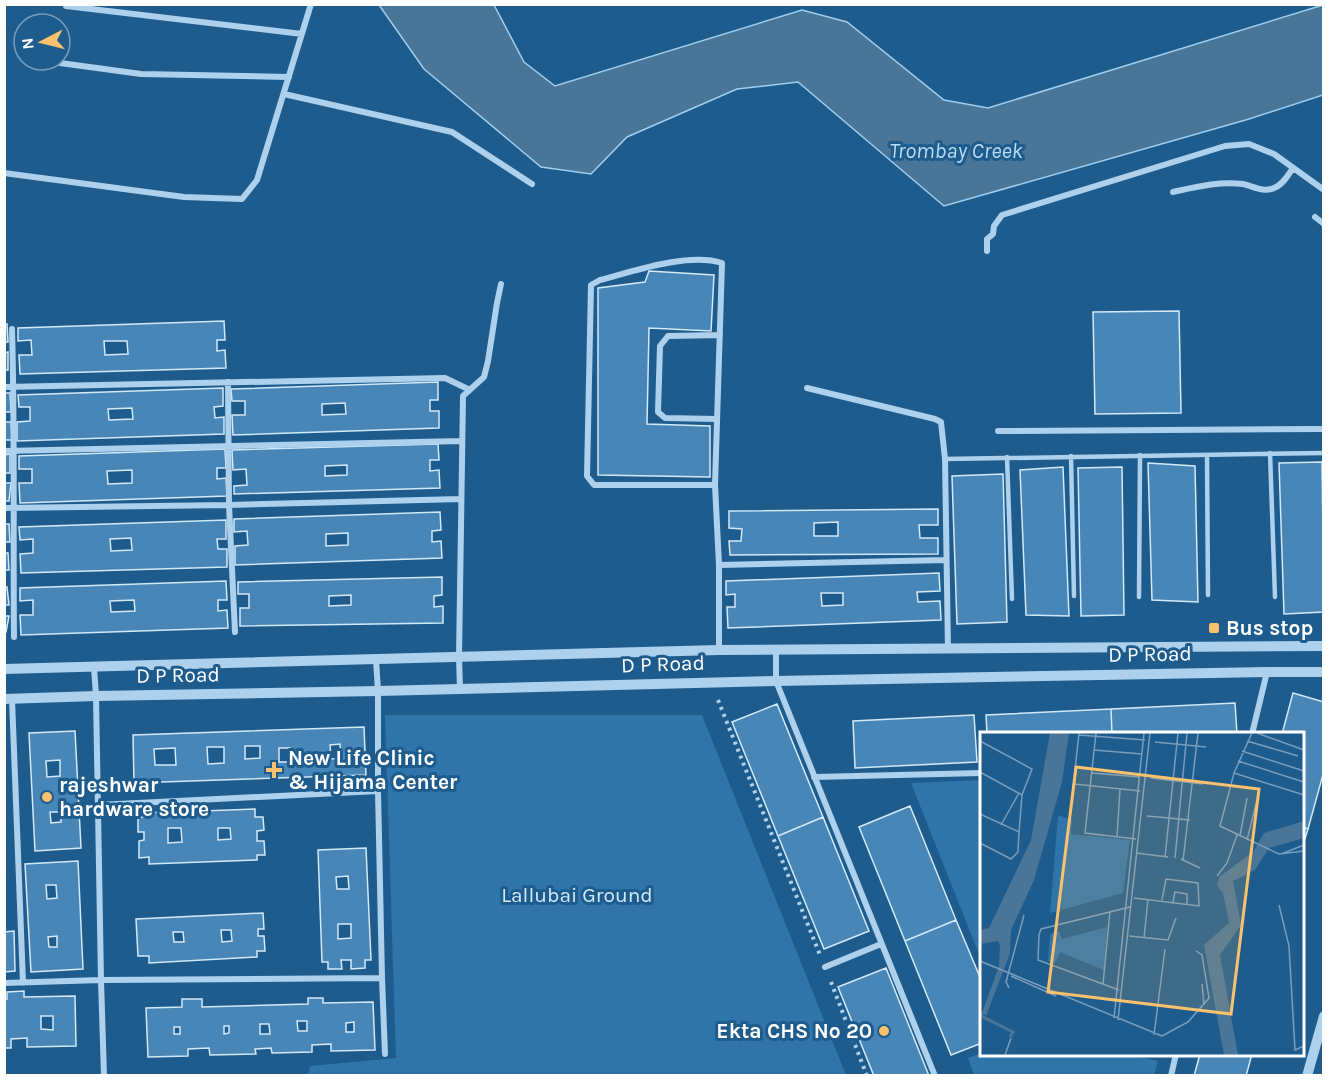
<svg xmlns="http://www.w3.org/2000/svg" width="1328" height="1080" viewBox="0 0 1328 1080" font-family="Karla,sans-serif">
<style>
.green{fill:#2f75aa}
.water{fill:#497598;stroke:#a0ceee;stroke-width:1.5}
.building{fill:#4786b6;stroke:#d2e9f9;stroke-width:1.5;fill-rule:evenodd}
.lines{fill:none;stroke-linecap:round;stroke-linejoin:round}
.path{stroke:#add1ed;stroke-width:4;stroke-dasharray:3 4.5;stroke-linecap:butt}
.service{stroke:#add1ed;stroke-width:4.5}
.minor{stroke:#add1ed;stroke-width:6}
.tertiary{stroke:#add1ed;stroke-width:10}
.poi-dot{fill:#fbc16c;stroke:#1e5c8e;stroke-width:2}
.labels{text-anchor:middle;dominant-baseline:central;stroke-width:6;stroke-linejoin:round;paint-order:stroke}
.poi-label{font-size:21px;font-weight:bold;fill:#fff;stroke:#1e5c8e;text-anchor:start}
.street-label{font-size:21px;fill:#fff;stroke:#1e5c8e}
.park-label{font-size:21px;fill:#d2e9f9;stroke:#1e5c8e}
.water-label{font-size:22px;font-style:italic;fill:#b9dbf4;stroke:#1e5c8e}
.inset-river{fill:none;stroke:#497598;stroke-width:3}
.inset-road{fill:none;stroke:#789dbb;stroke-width:1.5}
.view{fill:#fbc16c;fill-opacity:0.15;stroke:#fbc16c;stroke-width:3}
.inset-edge{fill:none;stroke:#fff;stroke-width:3}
</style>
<rect width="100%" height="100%" fill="#1e5c8e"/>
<!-- green -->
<path class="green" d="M385,715H702L846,1075H308L310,1066L396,1058Z
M981,780H982L981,959L911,783Z
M981,1053L982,1054L1133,1055L1158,1061L1154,1075H974L968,1058Z"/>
<!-- water -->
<path class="water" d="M379,5H494L524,62L555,86L802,10L847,22L944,100L988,108L1323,5V95L1249,119L944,206L798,82L737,89L627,137L591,174L541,167L424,69Z"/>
<!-- building -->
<path class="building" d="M649,271L714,275L711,331L649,328L647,424L710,426V477L598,475V288L645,282Z
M1179,311L1181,413L1095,414L1093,312Z
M224,321L225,340H217V351L225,350L226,368L20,374L19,355H32L31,340L18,341V328ZM104,341H127L128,354L105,355Z
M4,324H7L8,342H4Z
M8,352V370H4V353Z
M438,382V400H430V411H439V428L233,435L232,415H245V401H232L231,389ZM345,403L346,414L322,415V404Z
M223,388V406L214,407L215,418L224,417V434L17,441V422L30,421V407H19L18,395ZM132,408L133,419L109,420L108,409Z
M4,393H10L11,412H4Z
M4,422H11L12,440H4Z
M438,444L439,460H430V471L439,470L440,488L234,494V486L247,485L246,469L233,470L232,450ZM347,465V475L325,476V466Z
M225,449L226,468H217V479L226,478L227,496L20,503L19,483H32V469H19V456ZM132,470V483L108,484L107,471Z
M10,454V473H4V455Z
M1322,462L1324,612L1284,614L1279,463Z
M1148,463L1195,466L1198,602L1152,600Z
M1063,467L1069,616L1026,615L1020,470Z
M1122,467L1124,615L1081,616L1078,468Z
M1003,474L1007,622L957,624L952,476Z
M4,483H11L9,501H4Z
M938,509V525H919L920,538H938V554L730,555L729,541H741L742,529L729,528V511ZM838,522V536H814V523Z
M440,512L441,530L432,531V542L441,541L442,558L235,565V546L248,545L247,531L234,532V519ZM348,533V545L326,546V534Z
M226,520V539H217L218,549H227V567L21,573L20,554L33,553V539L20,540L19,527ZM131,538L132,550L111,551L110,539Z
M4,524H9L10,542H4Z
M4,553H8L9,570H4Z
M939,573L940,591L917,592L918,602L940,601L941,620L728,628L727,607H735V594L726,595V581ZM821,593H843V605L822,606Z
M442,577V595L434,596V607L443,606V623L240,626V608H249V594H238V582ZM351,595V605L329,606V596Z
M226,581L227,600H218V611L227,610L228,628L21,635L20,615H33V600L20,601V588ZM134,600L135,611L111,612L110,601Z
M4,587H7L9,605H4Z
M4,616H9L6,632L4,633Z
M1293,693L1324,702V771L1308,829L1302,827V734H1282Z
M1235,703L1237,734H1112L1111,709Z
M777,704L823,817L778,836L732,722Z
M1111,709L1112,734H987L986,715Z
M974,715L977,762L855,768L853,721Z
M364,727L366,775L134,783L133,735ZM340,744L341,758L331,759L330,745ZM245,746H260V758L245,759ZM207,747H224V763L208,764ZM175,748L176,765H155L154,749ZM279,748H290V762H279Z
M75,731L81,848L35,851L29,733ZM60,760V776L47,777L46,761ZM50,812H61V822L51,823Z
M202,804V811L255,809V817H263L264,830L257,831V841H264L265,855H257V860L149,864V857L139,858V841L144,840V832H138V817H147V813L183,811L182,805ZM168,828H181L182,842L168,843ZM218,828H230L231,839L218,840Z
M910,806L956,920L905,941L859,827Z
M823,817L869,931L824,949L778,836Z
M1302,827L1308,829L1302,848Z
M366,848L371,960H365V968L351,969V960H341L342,969H328V962H322L318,850ZM348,876L349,889H337L336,877ZM338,924H351V938L338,939Z
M78,861L83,969L31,972L25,864ZM46,885H56L57,898L47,899ZM57,936V947H49L48,937Z
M263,913L264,929H258V936H264L265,951H257V957L149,963V956H138L136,919ZM221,930H231L232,941L222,942ZM173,932H183L184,942H174Z
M956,920L982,982V1043L951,1055L905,941Z
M14,931L15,971L4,972V932Z
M886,968L929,1076H874L838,987Z
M24,991V997L75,996L76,1046L27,1047V1038L11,1039V1048H4V999H7V992ZM41,1016H53V1030L41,1029Z
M308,998H323V1003L373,1002L375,1050L331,1051V1044L312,1045V1052L272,1053L271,1048L255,1049L256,1054L210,1055L209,1048L188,1049V1056L148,1057L146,1008L182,1007V999H202V1007L308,1004ZM297,1021H307V1031H298ZM354,1022V1032H346V1023ZM260,1024H269L270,1034H260ZM224,1026H229V1033L224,1034ZM174,1027H180V1034H174Z
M1200,1054H1252L1246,1076H1194Z"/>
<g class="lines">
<!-- path -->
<path class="path" d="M718,700L820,955
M831,982L867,1076"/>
<!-- service -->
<path class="service" d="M1270,453L1275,597
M1207,455L1208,595
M1071,456L1074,596
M1007,457L1012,599
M945,459L1324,453
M1139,597L1140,455"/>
<!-- minor -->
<path class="minor" d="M66,6L302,34
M60,63L141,74L289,77
M284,94L452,132L532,184
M4,173L184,197L242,199L257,180L311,4
M1173,192C1196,187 1219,181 1243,184C1253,186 1264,193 1274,188C1283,185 1288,175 1293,168
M1315,217L1324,224
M987,251V239L993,234L994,226L1002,215L1225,146L1249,144L1274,154L1324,190
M12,329C15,432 13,535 14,637
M228,382L229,505L235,632
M4,387L445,378L470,390
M807,388L935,419L941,422L945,459L948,649
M717,419L665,418L658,412L660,346L668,336L720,335
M998,431L1324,429
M4,451L462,441
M715,485H594L587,476L591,285L600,280C634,271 689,252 722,263L715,485L719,565V650
M4,508L229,505L461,499
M719,565L946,560
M776,650V681L935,1076
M94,667L96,696L101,980L104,1076
M460,689L459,657L463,396L484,377L488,361L497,303L501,284
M12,699L23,983
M1252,734L1267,672
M814,777L982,773
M98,805L378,791
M825,967L881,944
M382,978L385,1054
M4,983L101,980L382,978L378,791V691L376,659
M1171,1076L1176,1054"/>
<!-- tertiary -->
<path class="tertiary" d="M4,669L719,650L1324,646
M4,699L96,696L378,691L776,681L1267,672H1324
M1307,1076L1324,1016"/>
</g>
<!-- markers -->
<g class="poi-dot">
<rect x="1208" y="622" width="12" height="12" rx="3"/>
<path d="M271 761h6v6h6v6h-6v6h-6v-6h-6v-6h6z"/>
<circle cx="47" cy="797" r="6"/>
<circle cx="884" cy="1031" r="6"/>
</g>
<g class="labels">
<!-- poi labels -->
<g class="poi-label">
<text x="1226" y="628">Bus stop</text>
<text x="288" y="758">New Life Clinic<tspan x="288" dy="24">&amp; Hijama Center</tspan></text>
<text x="59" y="785">rajeshwar<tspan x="59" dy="24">hardware store</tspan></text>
<text x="872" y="1031" text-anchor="end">Ekta CHS No 20</text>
</g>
<!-- street labels -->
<g class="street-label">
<text transform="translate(1150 654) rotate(-1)">D P Road</text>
<text transform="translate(663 664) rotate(-2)">D P Road</text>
<text transform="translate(178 675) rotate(-1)">D P Road</text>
</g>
<!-- park labels -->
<g class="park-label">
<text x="577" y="895">Lallubai Ground</text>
</g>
<!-- water labels -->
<g class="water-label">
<text x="956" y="151">Trombay Creek</text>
</g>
</g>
<!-- overview -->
<g transform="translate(980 732)">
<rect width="324" height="324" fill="#1e5c8e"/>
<path d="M78,83L92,88L91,102L150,108L143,161L70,181ZM127,195L124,238L80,220L75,231L68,229L70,202L79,199L82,207Z" fill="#2f75aa"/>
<path d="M70,1H89L82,50L54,148L31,198L30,221L6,284L2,281L19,234L20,213L18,209L0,212V198L9,196L51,108ZM324,89V106L289,116L275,138L253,149L261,193L240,223L258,323H244L224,213L249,191L243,161L237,154L239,145L273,120L284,101Z" fill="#497598"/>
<path class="inset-river" d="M3,280L1,284L33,300L30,305"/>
<path class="inset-road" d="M116,1L105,101L156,107M272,1L254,41L240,94L299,122L324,119M277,1L324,18M99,3L165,8M0,9L52,37L42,63L39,100L0,82M267,9L318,24M175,10L226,15M114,18L162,22M262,19L324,39M258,29L324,50M0,40L42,63M112,41L160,45M254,41L324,63M171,46L223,52M94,52L160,59M90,84L99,1M167,84L210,88M21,93L39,61M260,104L267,66M137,105L140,57M267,108L277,68M0,111L31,127L38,120L39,100M156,121L188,125M301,122L324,113M185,125L198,1M195,126L207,1M201,127L220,136M203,129L218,1M237,144L247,131L257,103M154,166L219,174L218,151L186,147L182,168M193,170L195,160L207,162V172M299,173L309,214L315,318L324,314M149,204L188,208L196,186M164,206L168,167M0,229L182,304M31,244L76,264M123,252L130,179M222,252L224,273M29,256L26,250L44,183M139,258L58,228L59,203L61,197L150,175M134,286L164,1M138,288L170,1M174,303L185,217M182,304L208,290L229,266L222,223L216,219M25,323L31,306"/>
<path class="view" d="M96,35L279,57L251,282L68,260Z"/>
<rect width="324" height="324" class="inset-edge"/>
</g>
<!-- border -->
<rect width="1328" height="1080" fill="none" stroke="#ffffff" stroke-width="12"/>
<!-- north arrow -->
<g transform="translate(42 42) rotate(263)"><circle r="28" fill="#1e5c8e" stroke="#789dbb" stroke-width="1.5"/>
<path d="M0-4.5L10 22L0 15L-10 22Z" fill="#fbc16c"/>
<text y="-9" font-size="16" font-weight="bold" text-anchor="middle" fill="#ffffff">N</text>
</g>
</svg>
